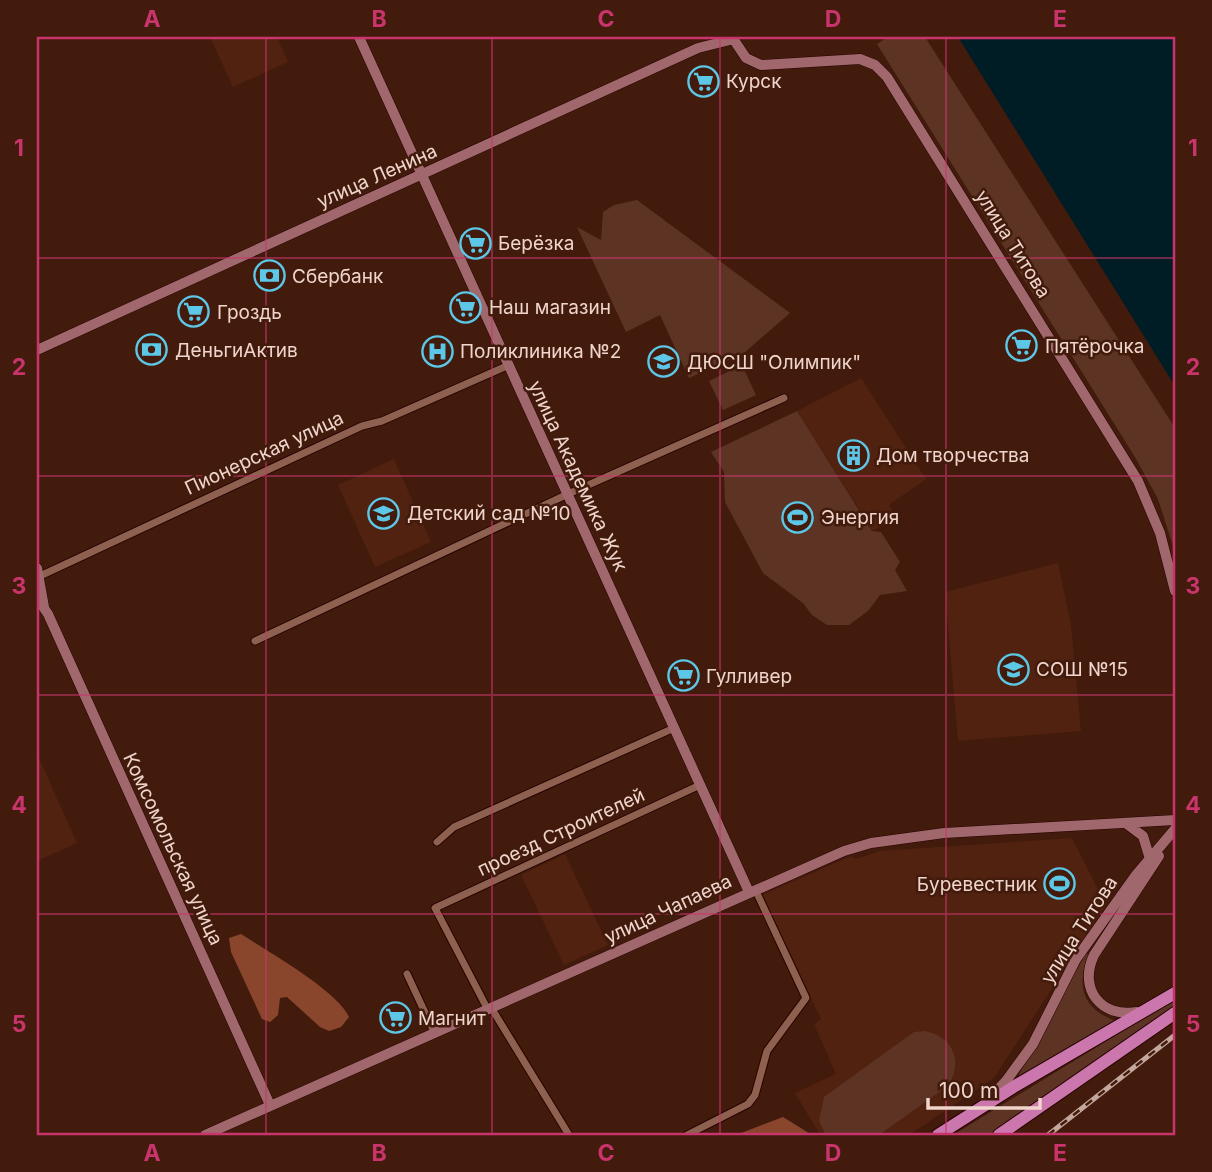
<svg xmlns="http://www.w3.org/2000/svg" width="1212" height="1172" viewBox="0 0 1212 1172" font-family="Inter,sans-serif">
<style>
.built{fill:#50220f}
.green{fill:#5d3424}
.forest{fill:#89462c}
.water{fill:#001c25}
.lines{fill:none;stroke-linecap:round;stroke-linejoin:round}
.street-casing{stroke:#270300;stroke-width:9}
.secondary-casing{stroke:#270300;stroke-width:11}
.highway-casing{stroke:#270300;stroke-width:14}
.street{stroke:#8e604f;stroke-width:7}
.secondary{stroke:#a0676c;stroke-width:10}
.highway{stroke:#cb77ae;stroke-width:12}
.rail-casing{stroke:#c4a79c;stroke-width:5}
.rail{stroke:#421b0c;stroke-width:2.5;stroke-dasharray:8;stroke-linecap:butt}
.grid{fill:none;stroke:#c9346c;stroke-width:2;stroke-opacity:0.55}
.labels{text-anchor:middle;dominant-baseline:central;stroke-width:5;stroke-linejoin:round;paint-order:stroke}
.poi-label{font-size:19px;fill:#efd5cb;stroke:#421b0c;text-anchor:start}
.street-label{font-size:19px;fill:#efd5cb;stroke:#421b0c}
.neatline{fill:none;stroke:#c9346c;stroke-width:2.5}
.grid-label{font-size:23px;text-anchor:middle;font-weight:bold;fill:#c9346c}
</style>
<rect width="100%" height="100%" fill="#421b0c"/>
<!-- built -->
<path class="built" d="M210,37H277L288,62L233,87Z
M861,378L926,479L889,505L895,516L873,531L797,411Z
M394,459L431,542L375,567L338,485Z
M1058,563L1071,625L1081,731L958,741L945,592Z
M39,758L77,843L37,861V759Z
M1072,838L1106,905L994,1078L909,1135H820L795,1093L836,1074L814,1024L821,1019L762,895L851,856L856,859L880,851Z
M565,854L608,945L564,965L521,875Z"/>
<!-- green -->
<path class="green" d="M888,37H925L1175,428V552L1158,499L1135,457L877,44Z
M637,200L790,313L744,353L689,378L660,315L626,332L577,227L601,240L603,212L614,205Z
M742,365L756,395L723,410L709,381Z
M797,411L872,531L881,532L900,562L895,570L907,591L880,595L868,611L849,625H827L812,615L803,603L763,573L725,502L724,472L711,452Z
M1086,953L1088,955C1076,988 1083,1008 1115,1021L1017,1078Z
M1175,999V1007L990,1135H953Z
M925,1031C953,1037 963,1060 949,1085L879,1135H826L819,1121L824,1097L914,1032Z"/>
<!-- forest -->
<path class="forest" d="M241,934C267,951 338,991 349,1017L341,1027L329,1031L320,1027L287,997L280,998L278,1015L270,1022L262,1019L231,952L229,938Z
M783,1117L812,1135H736Z"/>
<!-- water -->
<path class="water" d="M958,37H1175V386Z"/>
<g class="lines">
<defs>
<path id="street" d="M40,576L362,426L382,421L509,365
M255,641L568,494L784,398
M437,842L454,827L674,728
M407,974L435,1034
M492,1009L569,1135
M488,1010L435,908L700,785
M687,1135L748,1104L755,1095L767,1051L806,998L755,889"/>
<path id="secondary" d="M359,37L749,892
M732,37L746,58L761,65L860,59L875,65L887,77L1138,481L1160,533L1175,591
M37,350L698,48L734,39
M37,568L44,607
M37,598L48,614L270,1105
M1127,824L1143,836L1150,859
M1137,1012C1101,1018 1078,989 1094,955L1159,856
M990,1098L1006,1081L1033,1044L1076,959L1136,875L1175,829
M205,1135L844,851L871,843L944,833L1175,820"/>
<path id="highway" d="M938,1135L1015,1086L1175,993
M999,1135L1175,1013"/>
</defs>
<!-- street casing -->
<use href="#street" class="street-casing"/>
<!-- secondary casing -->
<use href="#secondary" class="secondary-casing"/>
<!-- highway casing -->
<use href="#highway" class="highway-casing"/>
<!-- street -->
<use href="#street" class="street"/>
<!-- secondary -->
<use href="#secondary" class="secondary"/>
<!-- highway -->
<use href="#highway" class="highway"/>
<defs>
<path id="rail" d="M1048,1135L1175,1035"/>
</defs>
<!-- rail casing -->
<use href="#rail" class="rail-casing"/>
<!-- rail -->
<use href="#rail" class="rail"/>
</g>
<!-- grid -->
<path class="grid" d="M266,37V1135M492,37V1135M720,37V1135M946,37V1135M37,258H1175M37,476H1175M37,695H1175M37,914H1175"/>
<!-- icons -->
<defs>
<symbol id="supermarket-ring" viewBox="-11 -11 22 22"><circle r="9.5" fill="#421b0c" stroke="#5dc7e8" stroke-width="1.5"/><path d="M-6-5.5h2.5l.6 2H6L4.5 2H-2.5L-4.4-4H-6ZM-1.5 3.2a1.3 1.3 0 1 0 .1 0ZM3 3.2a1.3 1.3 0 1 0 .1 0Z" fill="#5dc7e8"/></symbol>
<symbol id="bank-ring" viewBox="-11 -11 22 22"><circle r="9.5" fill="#421b0c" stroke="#5dc7e8" stroke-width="1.5"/><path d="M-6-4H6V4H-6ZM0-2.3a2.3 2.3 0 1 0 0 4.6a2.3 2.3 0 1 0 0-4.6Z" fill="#5dc7e8"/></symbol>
<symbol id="hospital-ring" viewBox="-11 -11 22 22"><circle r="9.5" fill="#421b0c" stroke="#5dc7e8" stroke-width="1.5"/><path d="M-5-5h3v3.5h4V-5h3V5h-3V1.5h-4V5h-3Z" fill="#5dc7e8"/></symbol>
<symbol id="school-ring" viewBox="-11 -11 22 22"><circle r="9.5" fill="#421b0c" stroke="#5dc7e8" stroke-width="1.5"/><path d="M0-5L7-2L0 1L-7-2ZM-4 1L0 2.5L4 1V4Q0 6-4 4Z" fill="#5dc7e8"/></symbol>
<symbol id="building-ring" viewBox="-11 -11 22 22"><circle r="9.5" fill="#421b0c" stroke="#5dc7e8" stroke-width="1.5"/><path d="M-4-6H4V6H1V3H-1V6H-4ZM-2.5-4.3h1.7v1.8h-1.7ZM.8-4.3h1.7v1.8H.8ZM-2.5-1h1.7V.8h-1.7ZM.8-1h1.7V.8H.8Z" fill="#5dc7e8"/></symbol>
<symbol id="stadium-ring" viewBox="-11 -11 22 22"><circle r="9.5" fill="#421b0c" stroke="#5dc7e8" stroke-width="1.5"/><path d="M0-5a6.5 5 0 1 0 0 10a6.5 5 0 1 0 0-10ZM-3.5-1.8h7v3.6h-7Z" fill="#5dc7e8"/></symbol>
</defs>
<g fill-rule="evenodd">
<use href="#supermarket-ring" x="686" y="64" width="35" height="35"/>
<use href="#supermarket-ring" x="458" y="226" width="35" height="35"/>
<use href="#bank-ring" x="252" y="258" width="35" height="35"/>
<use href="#supermarket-ring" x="448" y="290" width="35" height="35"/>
<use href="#supermarket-ring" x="176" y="294" width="35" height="35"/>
<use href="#supermarket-ring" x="1004" y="328" width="35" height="35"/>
<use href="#bank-ring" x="134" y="332" width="35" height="35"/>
<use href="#hospital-ring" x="420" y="334" width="35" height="35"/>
<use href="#school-ring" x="646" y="344" width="35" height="35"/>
<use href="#building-ring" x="836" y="438" width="35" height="35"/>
<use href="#school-ring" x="366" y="496" width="35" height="35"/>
<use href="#stadium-ring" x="780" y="500" width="35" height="35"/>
<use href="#school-ring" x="996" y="652" width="35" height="35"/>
<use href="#supermarket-ring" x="666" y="658" width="35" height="35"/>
<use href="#stadium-ring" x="1042" y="866" width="35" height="35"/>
<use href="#supermarket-ring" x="378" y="1000" width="35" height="35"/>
</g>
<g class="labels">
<!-- poi labels -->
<g class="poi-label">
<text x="726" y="81">Курск</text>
<text x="498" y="243">Берёзка</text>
<text x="292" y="276">Сбербанк</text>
<text x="489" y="307">Наш магазин</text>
<text x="217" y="312">Гроздь</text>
<text x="1045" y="346">Пятёрочка</text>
<text x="175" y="350">ДеньгиАктив</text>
<text x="460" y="351">Поликлиника №2</text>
<text x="687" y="362">ДЮСШ "Олимпик"</text>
<text x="876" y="455">Дом творчества</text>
<text x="407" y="513">Детский сад №10</text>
<text x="821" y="517">Энергия</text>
<text x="1036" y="669">СОШ №15</text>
<text x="706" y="676">Гулливер</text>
<text x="1037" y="884" text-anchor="end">Буревестник</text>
<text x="418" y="1018">Магнит</text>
</g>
<!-- street labels -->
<g class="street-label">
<text transform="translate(377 176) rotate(-24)">улица Ленина</text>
<text transform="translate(1013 244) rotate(58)">улица Титова</text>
<text transform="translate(264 453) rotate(-25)">Пионерская улица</text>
<text transform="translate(578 476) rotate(65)">улица Академика Жук</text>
<text transform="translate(561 832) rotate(-25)">проезд Строителей</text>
<text transform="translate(173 849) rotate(65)">Комсомольская улица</text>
<text transform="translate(668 909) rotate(-25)">улица Чапаева</text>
<text transform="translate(1079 930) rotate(-57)">улица Титова</text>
</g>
</g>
<!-- border -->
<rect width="1212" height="1172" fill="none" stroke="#421b0c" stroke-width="77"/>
<!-- scale -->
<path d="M928 1098v10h112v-10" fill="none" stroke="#efd5cb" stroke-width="3.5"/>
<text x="939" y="1098" font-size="21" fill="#efd5cb" stroke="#421b0c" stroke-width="5" paint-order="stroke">100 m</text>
<rect x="38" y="38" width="1136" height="1096" class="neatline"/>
<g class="grid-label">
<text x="152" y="27">A</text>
<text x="379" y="27">B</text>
<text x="606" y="27">C</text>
<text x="833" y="27">D</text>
<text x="1060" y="27">E</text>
<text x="19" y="156">1</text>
<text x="1193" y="156">1</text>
<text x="19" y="375">2</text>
<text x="1193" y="375">2</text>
<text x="19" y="594">3</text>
<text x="1193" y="594">3</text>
<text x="19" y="813">4</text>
<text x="1193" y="813">4</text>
<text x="19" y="1032">5</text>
<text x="1193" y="1032">5</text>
<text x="152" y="1161">A</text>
<text x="379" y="1161">B</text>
<text x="606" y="1161">C</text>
<text x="833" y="1161">D</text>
<text x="1060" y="1161">E</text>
</g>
</svg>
